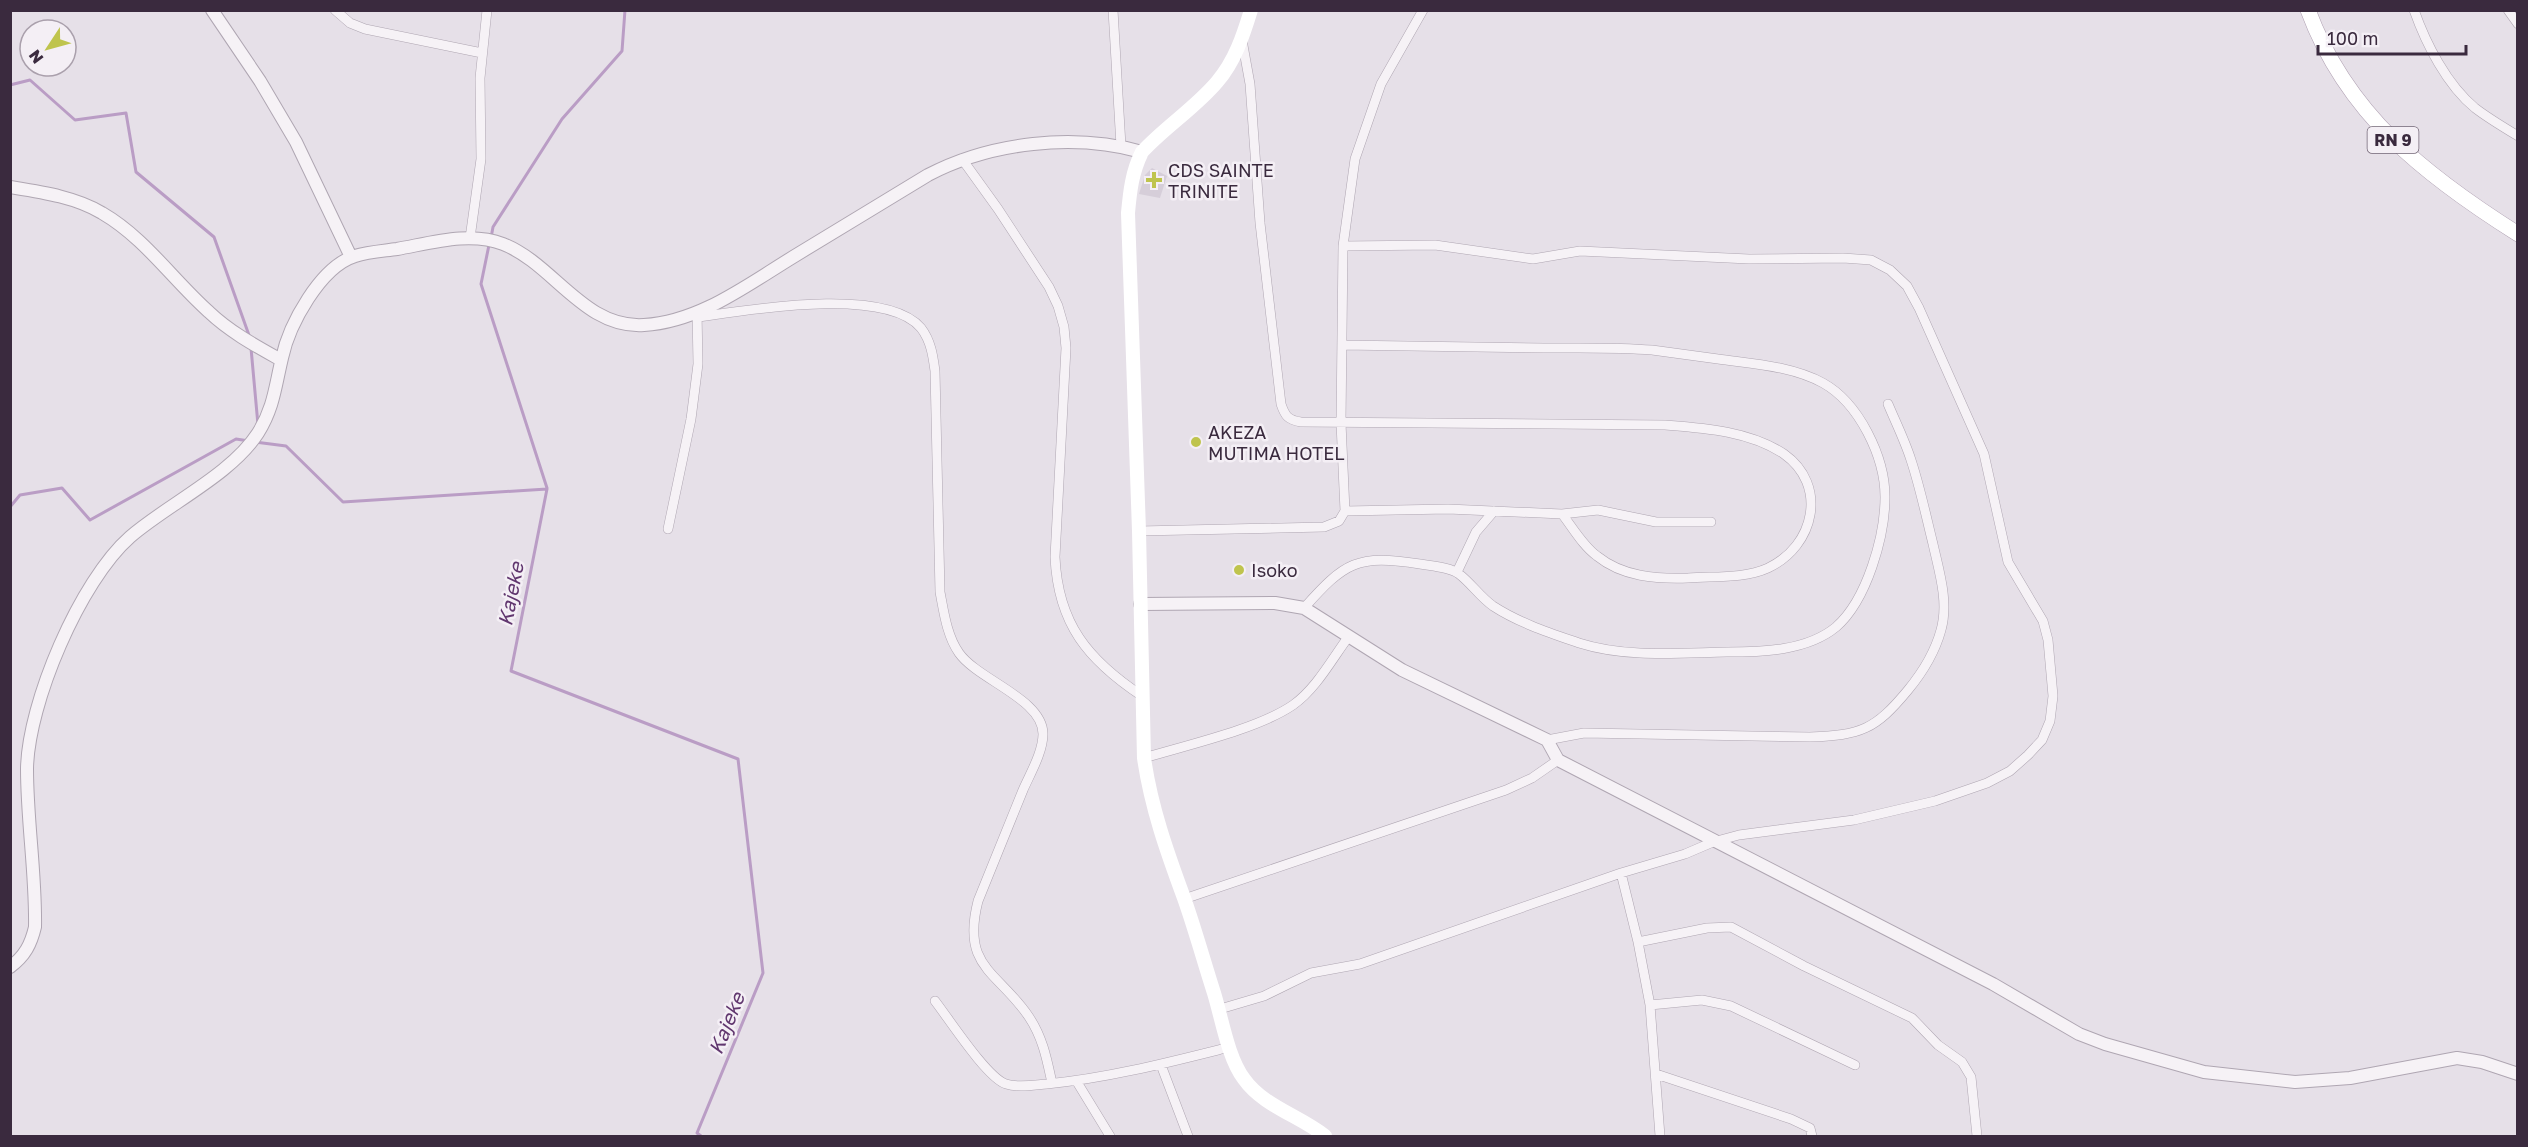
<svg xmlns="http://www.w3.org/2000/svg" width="2528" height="1147" viewBox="0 0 2528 1147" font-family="'Golos Text',sans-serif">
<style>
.built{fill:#d6ced9}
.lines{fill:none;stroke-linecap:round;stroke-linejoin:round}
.stream{stroke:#ba9dc5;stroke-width:3}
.minor-casing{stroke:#afa6b2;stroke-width:10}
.tertiary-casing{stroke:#afa6b2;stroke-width:14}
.primary-casing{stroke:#afa0b2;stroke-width:16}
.minor{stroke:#f6f2f6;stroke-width:9}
.tertiary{stroke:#f6f2f6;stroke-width:12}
.secondary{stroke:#fff;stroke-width:14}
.primary{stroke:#fff;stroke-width:15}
.poi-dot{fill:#bfc44d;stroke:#f4eff5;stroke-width:2}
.labels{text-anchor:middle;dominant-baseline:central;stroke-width:5;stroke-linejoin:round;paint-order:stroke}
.shield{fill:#f4eff5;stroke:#726575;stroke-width:1.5}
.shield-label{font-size:16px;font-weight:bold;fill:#3a2a3e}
.poi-label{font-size:18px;fill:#3a2a3e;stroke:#f4eff5;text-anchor:start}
.water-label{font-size:20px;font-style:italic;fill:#61376f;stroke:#f4eff5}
</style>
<rect width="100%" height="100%" fill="#e6e0e8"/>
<!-- built -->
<path class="built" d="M1152,168L1167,176L1160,198L1139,194L1145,175Z"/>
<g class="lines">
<!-- stream -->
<path class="stream" d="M10,85L30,80L75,120L126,113L136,172L214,237L250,338
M491,238L493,227L562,119L622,51L625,10
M489,245L481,284L547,488
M251,348L258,425
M255,442L286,446L343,502L547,489L511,671L738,759L763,973L697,1133L701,1136
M10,507L20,495L62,488L90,520L236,439L249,441"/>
<defs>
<path id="minor" d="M335,10L350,23L365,29L482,53
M1113,10L1121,146
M2414,10C2426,44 2447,85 2475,108C2488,118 2503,127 2518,136
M2508,10L2518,24
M1242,40L1250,84L1260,223L1281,404C1285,416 1288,420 1301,422L1665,425C1704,428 1750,431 1784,454C1828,485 1815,546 1768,568C1744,579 1714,576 1688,578C1656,579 1623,577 1597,556C1583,546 1573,528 1562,514L1598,510L1656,522H1711
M962,159L998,209L1049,287L1058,306L1064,327L1066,348L1055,557C1058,624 1088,660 1142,696
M470,238L481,159L480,78L487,10
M1343,246L1355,159L1364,133L1381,84L1423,10
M698,317C749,310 885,286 921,328C931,341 933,356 935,371L940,592C944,613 947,636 959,653C978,680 1043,699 1043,734C1043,752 1030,774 1023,790C1008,827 993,864 978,901C961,968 998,971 1029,1017C1043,1038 1047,1060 1052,1083
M1345,511L1448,509L1562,514
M668,529L691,419L698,364L697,312
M1139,531L1324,527L1339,521L1345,511L1341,423L1343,246L1435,245L1533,259L1580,251L1749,259L1843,258L1871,260L1890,270L1907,286L1919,308L1984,454L2008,562L2043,621L2048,640L2053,696L2050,721L2042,740L2028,755L2010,771L1987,783L1935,801L1854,820L1739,835L1713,842L1685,854L1621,873L1360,964L1311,973L1264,996L1220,1009
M1457,572L1476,532L1494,511
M1304,608C1345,562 1357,554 1420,564C1431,566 1450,567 1459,574C1471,583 1480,597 1493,606C1519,623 1550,633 1579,643C1626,658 1678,653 1727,652C1762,652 1807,651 1836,627C1867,600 1885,536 1885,497C1885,457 1859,403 1823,383C1792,366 1753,364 1718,359C1696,356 1674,353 1652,350C1616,347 1580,348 1544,348C1476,347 1409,346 1342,345
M1547,740L1584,733L1810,737C1861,735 1875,730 1908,690C1922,673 1935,652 1941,630C1949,602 1939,571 1933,544C1926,516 1920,487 1911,460C1905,441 1896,423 1888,404
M1144,758C1187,745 1258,729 1293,705C1316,689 1332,659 1349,636
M1621,873L1638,942L1650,1005L1660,1136
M1184,899L1506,790L1532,778L1558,760
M1638,942L1707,928L1731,927L1804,966L1912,1018L1938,1045L1962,1062L1971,1077L1977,1136
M935,1001C949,1019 987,1078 1006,1084C1018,1088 1034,1085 1047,1084C1109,1078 1170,1062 1230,1047
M1650,1005L1702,1000L1731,1006L1855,1065
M1161,1065L1188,1136
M1656,1074L1791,1119L1810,1128L1812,1136
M1077,1082L1110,1136"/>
<path id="tertiary" d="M212,10L260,81L296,142L351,257
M10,187C41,192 76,197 102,213C145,238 172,279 209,312C230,332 256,346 281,360
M1140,604L1275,603L1304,608L1402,670L1547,740L1558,760L1993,984L2079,1034L2105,1044L2204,1072L2295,1082L2350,1078L2457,1058L2482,1062L2518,1074
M10,967C25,956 31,944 35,927C36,874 27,822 27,769C28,703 80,581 130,537C168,504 231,475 258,433C274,407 275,387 282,358C289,325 320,267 355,256C368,252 383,251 397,249C431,243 470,231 503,244C554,264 584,329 644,325C699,322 747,285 793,257C838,230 883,202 928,175C991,142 1074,133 1142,152"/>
<path id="primary" d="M2308,10C2347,115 2426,176 2518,234"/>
</defs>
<!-- minor casing -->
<use href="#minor" class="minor-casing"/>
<!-- tertiary casing -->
<use href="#tertiary" class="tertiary-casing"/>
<!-- primary casing -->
<use href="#primary" class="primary-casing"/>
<!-- minor -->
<use href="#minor" class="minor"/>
<!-- tertiary -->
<use href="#tertiary" class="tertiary"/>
<!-- secondary -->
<path class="secondary" d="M1251,10C1243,36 1235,61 1217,82C1195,108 1165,127 1142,152C1132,172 1130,191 1128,213L1139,531L1144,758C1151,807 1167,852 1184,898C1195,929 1204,962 1214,993C1222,1019 1228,1058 1244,1079C1263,1106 1300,1116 1325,1136"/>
<!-- primary -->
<use href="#primary" class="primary"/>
</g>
<!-- markers -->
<g class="poi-dot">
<path d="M1151 171h6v6h6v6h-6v6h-6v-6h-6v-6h6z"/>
<circle cx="1196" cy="442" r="6"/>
<circle cx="1239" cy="570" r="6"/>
</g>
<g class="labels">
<!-- shield labels -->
<rect class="shield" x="2367.5" y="127" width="51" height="26" rx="4.5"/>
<g class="shield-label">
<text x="2393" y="140">RN 9</text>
</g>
<!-- poi labels -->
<g class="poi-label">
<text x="1168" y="170">CDS SAINTE<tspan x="1168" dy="21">TRINITE</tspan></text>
<text x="1208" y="432">AKEZA<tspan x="1208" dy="21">MUTIMA HOTEL</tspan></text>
<text x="1251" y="570">Isoko</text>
</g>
<!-- water labels -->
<g class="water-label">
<text transform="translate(510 594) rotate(-79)">Kajeke</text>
<text transform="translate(726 1023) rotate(-68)">Kajeke</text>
</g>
</g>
<!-- border -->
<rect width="2528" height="1147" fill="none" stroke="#3a2a3e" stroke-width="24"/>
<!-- north arrow -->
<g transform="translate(48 48) rotate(234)"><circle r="28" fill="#f4eff5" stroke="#aaa0ac" stroke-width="1.5"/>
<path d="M0-4.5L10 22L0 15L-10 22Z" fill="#bfc44d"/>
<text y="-9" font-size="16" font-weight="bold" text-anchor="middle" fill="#3a2a3e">N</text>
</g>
<!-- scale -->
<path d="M2318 45v9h148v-9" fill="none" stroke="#3a2a3e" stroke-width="3"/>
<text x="2327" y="45" font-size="18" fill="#3a2a3e" stroke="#f4eff5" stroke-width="4.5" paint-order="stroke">100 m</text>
</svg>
